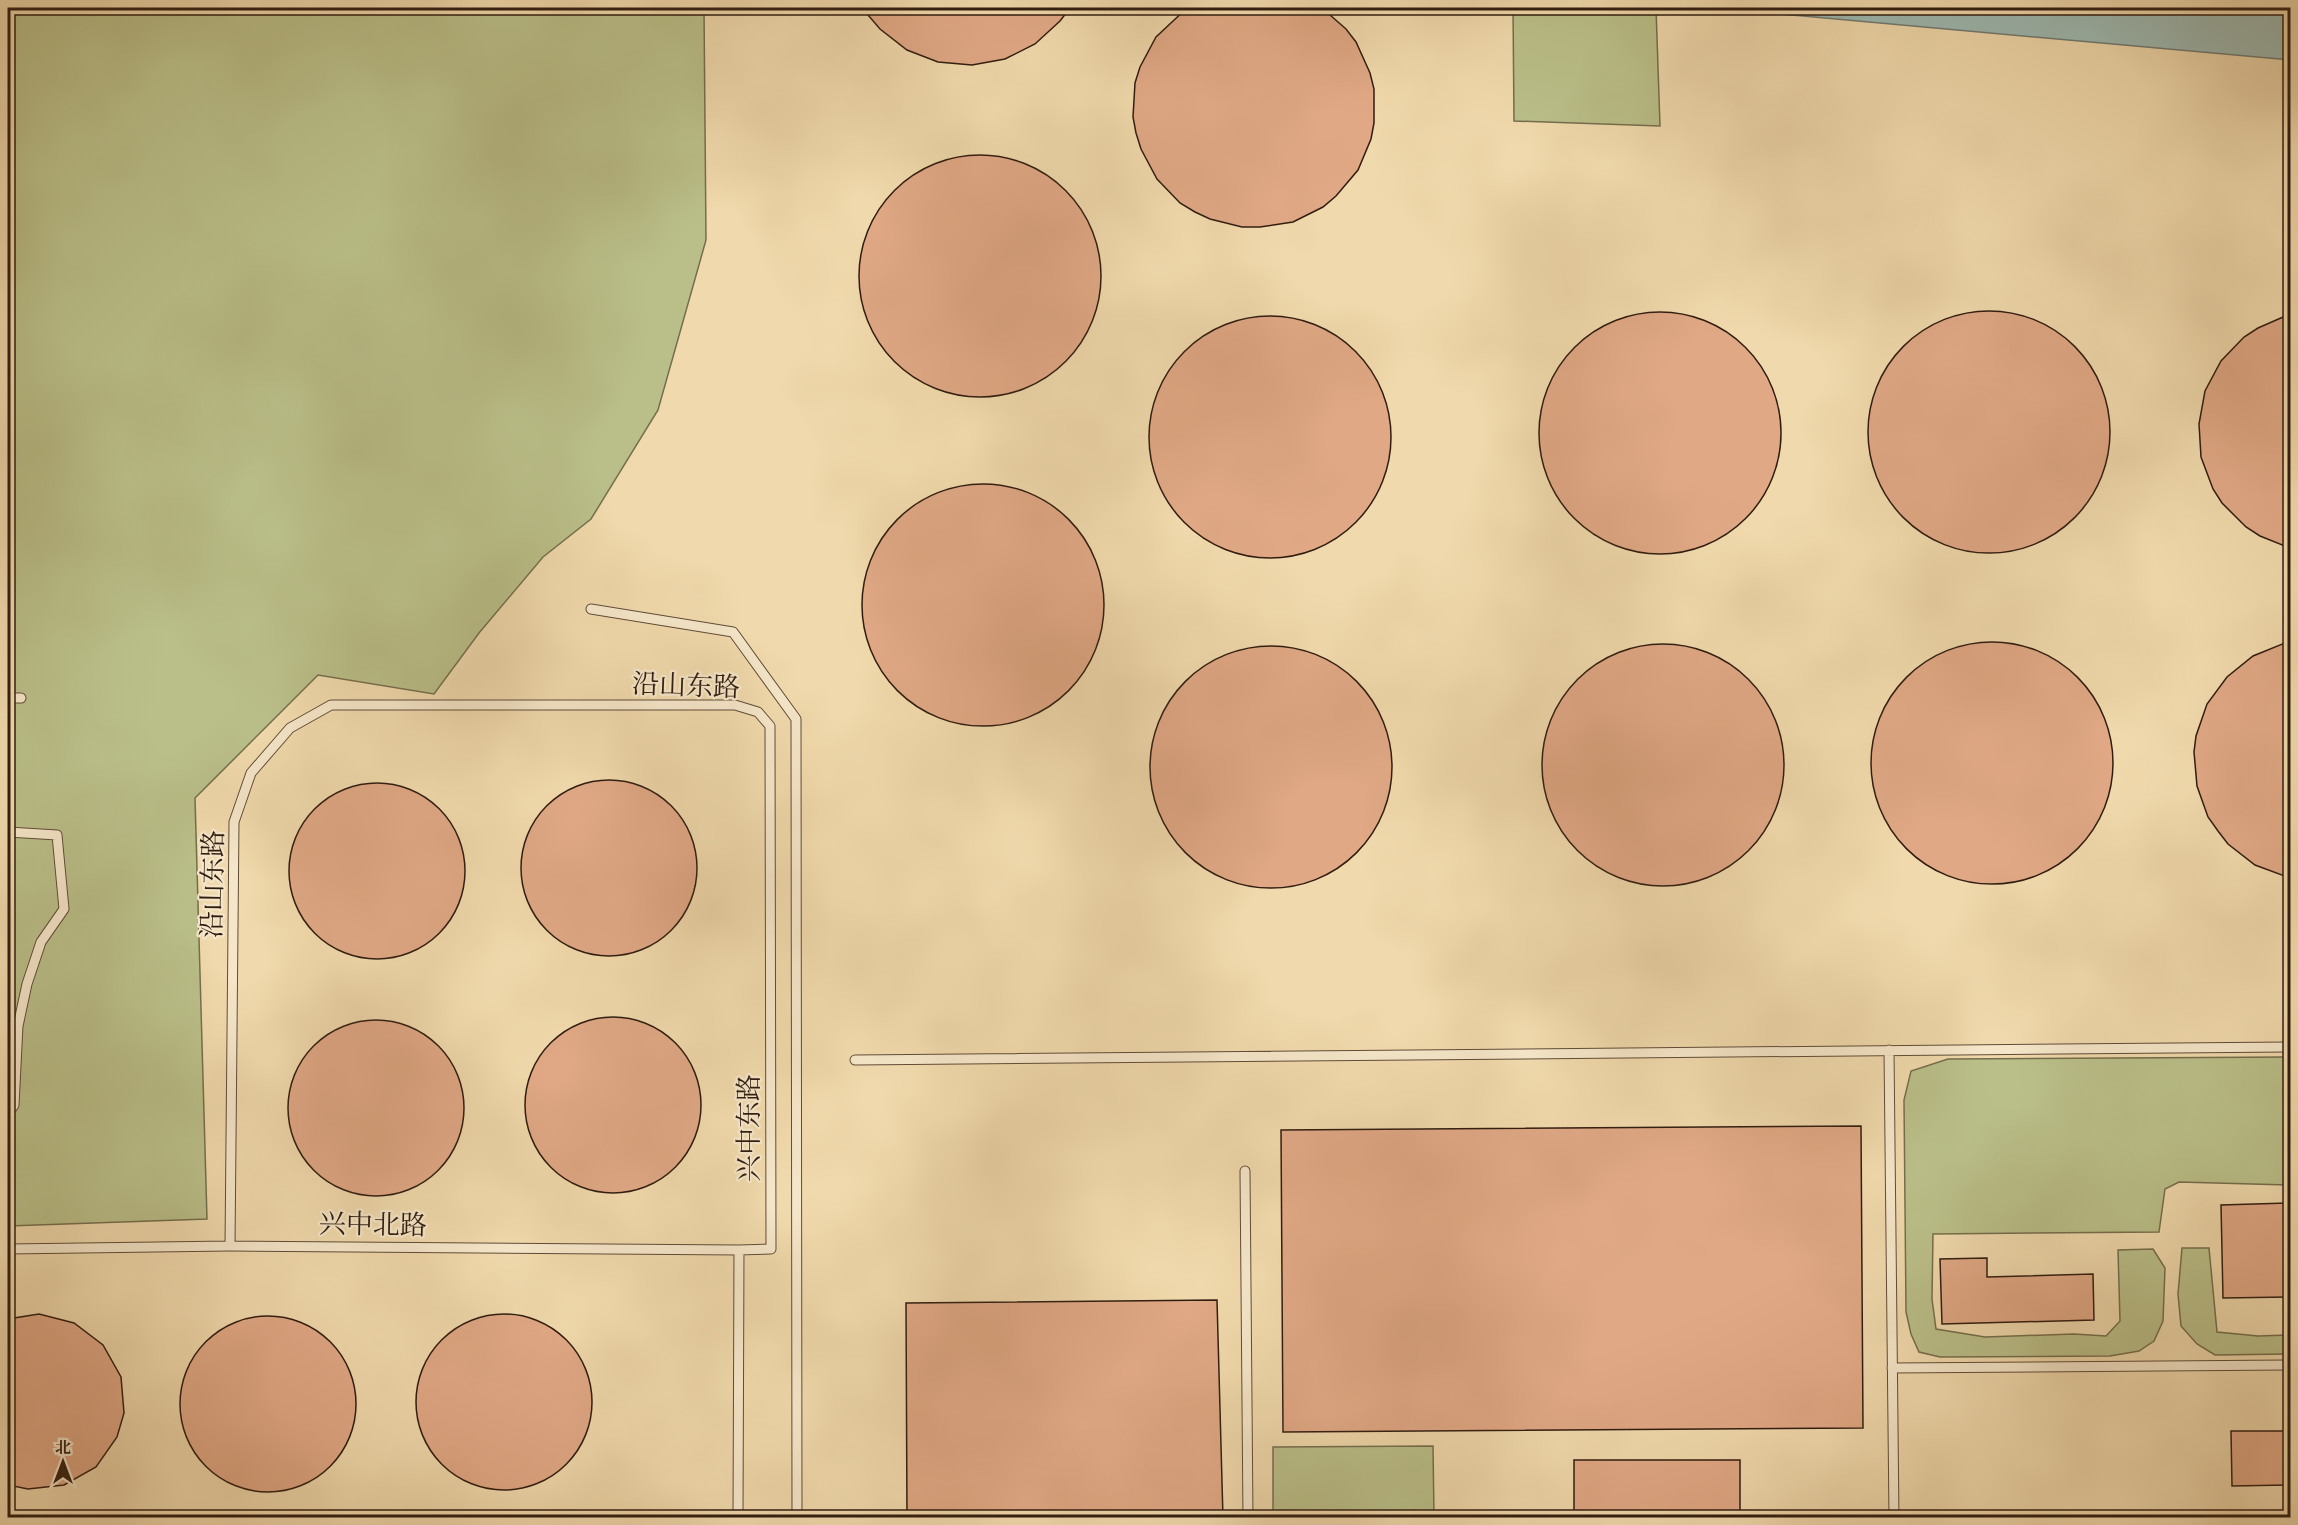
<svg xmlns="http://www.w3.org/2000/svg" width="2298" height="1525" viewBox="0 0 2298 1525" font-family="'EB Garamond','Noto Serif SC',serif">
<style>
.green{fill:#babf89;stroke:#756e4d;stroke-width:1.5}
.water{fill:#9db9b2;stroke:#717b72;stroke-width:1.5}
.building{fill:#e0a885;stroke:#301d11;stroke-width:1.5}
.lines{fill:none;stroke-linecap:round;stroke-linejoin:round}
.service-casing{stroke:#604c38;stroke-width:11}
.service{stroke:#f5e6c9;stroke-width:9}
.labels{text-anchor:middle;dominant-baseline:central;stroke-width:4.5;stroke-linejoin:round;paint-order:stroke}
.street-label{font-size:27px;fill:#301d11;stroke:#f5e6c9}
</style>
<rect width="100%" height="100%" fill="#f0d9ac"/>
<filter id="stains"><feTurbulence type="fractalNoise" baseFrequency=".00333" numOctaves="4"/><feColorMatrix values="0 0 0 0 .2 0 0 0 0 .09 0 0 0 0 .02 0 0 0 .5 -.17"/></filter>
<radialGradient id="worn" r=".72"><stop offset=".6" stop-color="#630" stop-opacity="0"/><stop offset="1" stop-color="#630" stop-opacity=".3"/></radialGradient>
<!-- green -->
<path class="green" d="M8,8H704L706,240L658,410L591,519L543,557L479,633L434,694L318,675L195,798L207,1219L8,1226Z
M1513,8H1656L1660,126L1514,121Z
M2290,1057V1185L2179,1182L2165,1189L2159,1232L1933,1234L1932,1299L1936,1329L1985,1337L2074,1334L2106,1336L2120,1321L2118,1250L2153,1249L2165,1268L2163,1321L2154,1341L2139,1351L2110,1356L1940,1357L1919,1352L1911,1334L1906,1312L1904,1100L1911,1071L1948,1059Z
M2182,1248H2209L2217,1332L2258,1336L2290,1335V1354L2215,1355L2197,1344L2181,1326L2178,1294Z
M1433,1446L1434,1517H1273V1447Z"/>
<!-- water -->
<path class="water" d="M1714,8H2290V60Z"/>
<!-- building -->
<path class="building" d="M862,8H1070L1060,21L1035,44L1005,59L972,65L938,62L907,50L880,29Z
M1187,8H1322L1346,29L1356,42L1370,73L1374,89V123L1371,139L1358,170L1336,196L1323,207L1293,222L1260,227H1242L1210,219L1195,212L1180,203L1157,179L1141,149L1136,133L1133,117L1135,83L1140,67L1156,37Z
M859 276a121 121 0 1 1 242 0a121 121 0 1 1-242 0Z
M1868 432a121 121 0 1 1 242 0a121 121 0 1 1-242 0Z
M1539 433a121 121 0 1 1 242 0a121 121 0 1 1-242 0Z
M2290,314V548L2260,536L2246,527L2222,503L2213,489L2201,457L2199,424L2205,391L2221,361L2244,337L2258,328Z
M1149 437a121 121 0 1 1 242 0a121 121 0 1 1-242 0Z
M862 605a121 121 0 1 1 242 0a121 121 0 1 1-242 0Z
M2290,641V878L2255,865L2228,844L2218,831L2208,817L2197,786L2194,752L2196,736L2207,704L2227,677L2253,656Z
M1871 763a121 121 0 1 1 242 0a121 121 0 1 1-242 0Z
M1542 765a121 121 0 1 1 242 0a121 121 0 1 1-242 0Z
M1150 767a121 121 0 1 1 242 0a121 121 0 1 1-242 0Z
M521 868a88 88 0 1 1 176 0a88 88 0 1 1-176 0Z
M289 871a88 88 0 1 1 176 0a88 88 0 1 1-176 0Z
M525 1105a88 88 0 1 1 176 0a88 88 0 1 1-176 0Z
M288 1108a88 88 0 1 1 176 0a88 88 0 1 1-176 0Z
M1861,1126L1863,1428L1283,1432L1281,1130Z
M2290,1203V1297L2223,1298L2221,1205Z
M1987,1258V1277L2093,1274L2094,1320L1942,1324L1940,1259Z
M1217,1300L1223,1518H907L906,1303Z
M39,1314L74,1323L103,1345L121,1377L124,1413L117,1437L96,1467L64,1485L28,1489L8,1485V1319Z
M416 1402a88 88 0 1 1 176 0a88 88 0 1 1-176 0Z
M180 1404a88 88 0 1 1 176 0a88 88 0 1 1-176 0Z
M2231,1431H2290V1485L2232,1486Z
M1574,1460H1740V1517H1574Z"/>
<g class="lines">
<defs>
<path id="service" d="M591,609L733,632L796,719L797,1518
M8,698H21
M8,832L57,835L64,909L41,942L27,984L18,1026L14,1105L8,1114
M1889,1050L1894,1518
M855,1060L2290,1047
M1245,1171L1248,1518
M230,1246L234,822L251,773L290,728L331,705H735L758,712L770,726L771,1249L739,1250L738,1518
M8,1249L230,1246L739,1250
M1892,1368L2290,1365"/>
</defs>
<!-- service casing -->
<use href="#service" class="service-casing"/>
<!-- service -->
<use href="#service" class="service"/>
</g>
<g class="labels">
<!-- street labels -->
<g class="street-label">
<text transform="translate(686 685) rotate(2)">沿山东路</text>
<text transform="translate(212 884) rotate(-89)">沿山东路</text>
<text transform="translate(748 1128) rotate(-90)">兴中东路</text>
<text transform="translate(373 1224) rotate(1)">兴中北路</text>
</g>
</g>
<!-- margin -->
<rect width="2298" height="1525" fill="none" stroke="#f0d9ac" stroke-width="30"/>
<rect x="9" y="9" width="2280" height="1507" fill="none" stroke="#301d11" stroke-width="3"/>
<rect x="15" y="15" width="2268" height="1495" fill="none" stroke="#301d11" stroke-width="1.5"/>
<!-- north arrow -->
<g transform="translate(63 1462)" stroke="#f5e6c9" stroke-width="4.5" paint-order="stroke">
<path d="M0-4.5L10 22L0 15L-10 22Z" fill="#301d11"/>
<text y="-9" font-size="16" font-weight="bold" text-anchor="middle" fill="#301d11">北</text>
</g>
<rect width="100%" height="100%" filter="url(#stains)"/>
<rect width="100%" height="100%" fill="url(#worn)"/>
</svg>
